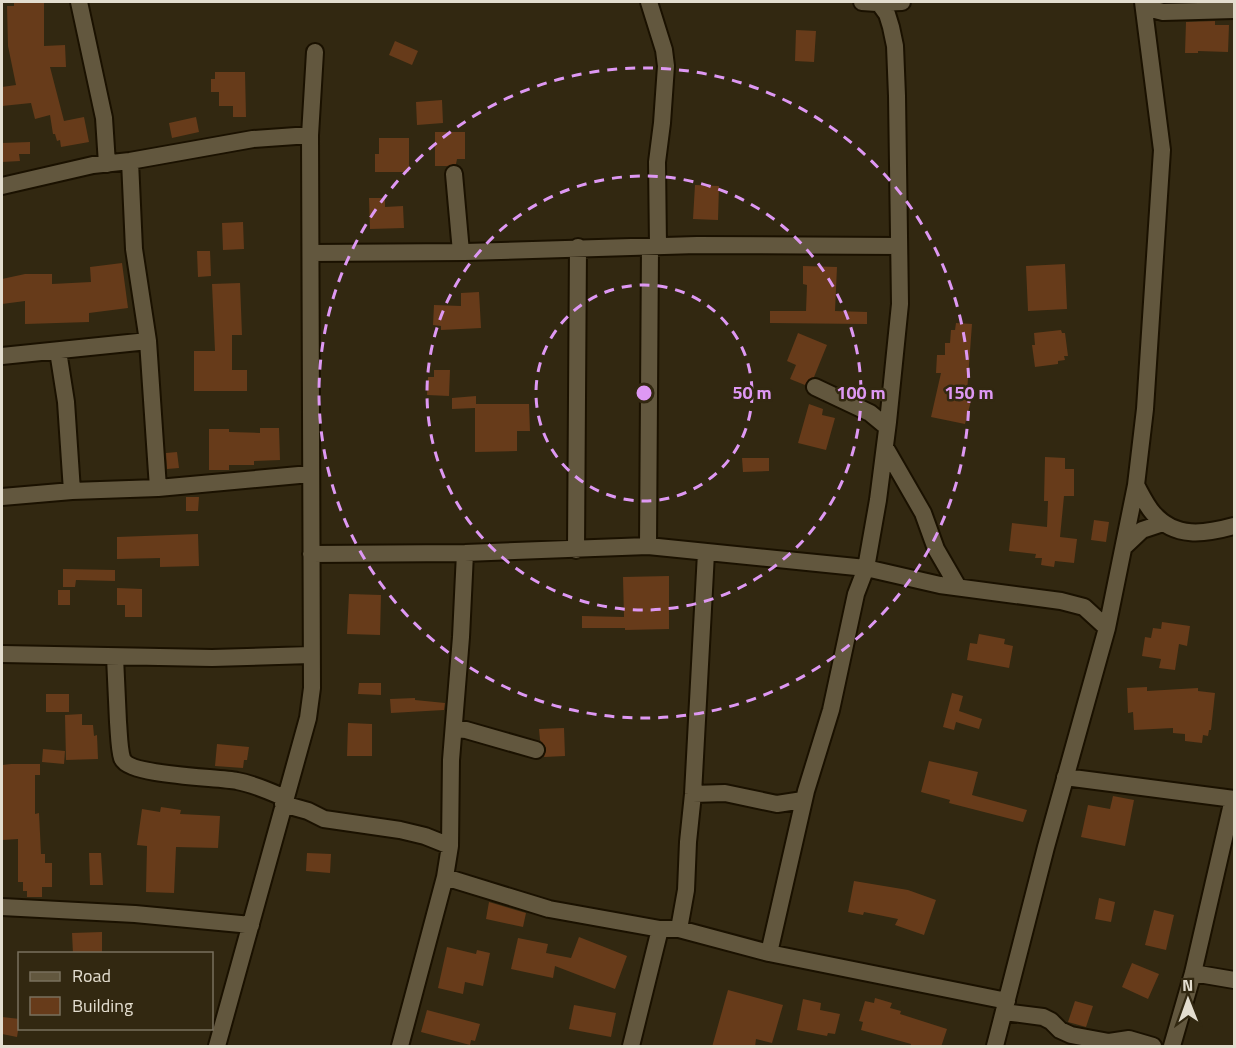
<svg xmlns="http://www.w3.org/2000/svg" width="1236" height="1048" viewBox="0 0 1236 1048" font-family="'Titillium Web',sans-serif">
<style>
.building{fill:#673b1a}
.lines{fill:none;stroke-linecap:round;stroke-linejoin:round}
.street-casing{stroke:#1a1100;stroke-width:20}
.street{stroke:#62573e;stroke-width:16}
.ring{fill:none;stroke:#de98f3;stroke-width:3;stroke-dasharray:10 8}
.centre{fill:#de98f3;stroke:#322811;stroke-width:3}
.ring-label{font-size:18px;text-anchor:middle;font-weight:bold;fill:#de98f3;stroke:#322811;stroke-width:5;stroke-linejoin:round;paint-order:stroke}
</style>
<rect width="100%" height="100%" fill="#322811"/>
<!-- building -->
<path class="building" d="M14,2H44V46L65,45L66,67H50L64,121L84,117L89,142L61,147L60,140L57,141L55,134H53L50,115L35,119L31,103L2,106V87L16,85L8,46L7,6H14Z
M1215,21V25H1229L1228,52L1198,51V53H1185L1186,22Z
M796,30L816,31L814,62L795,61Z
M395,41L418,51L412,65L389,55Z
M215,72H245L246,117H233V106H219V92H211V79H215Z
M442,100L443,123L417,125L416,102Z
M196,117L199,132L172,138L169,123Z
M435,132H465V159H457L456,164L447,166H435Z
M379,138H409V172H375V154H379Z
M30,142V154H19L20,161L2,162V143Z
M695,185L719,186L718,220L693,219Z
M369,198H385V207L403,206L404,228L370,229Z
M243,222L244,249L223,250L222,223Z
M197,251H210L211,276L198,277Z
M122,263L128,308L89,313V322L25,324V301L2,304V279L25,274H52V284L91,282L90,267Z
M1065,264L1067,309L1028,311L1026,266Z
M803,266L837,267L835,311L867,312V324L770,323V311H806L807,285L803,284Z
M240,283L242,335H232V370H247V391H194V351H215L212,284Z
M479,292L481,328L441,330V326L433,325L434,305L461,306V293Z
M956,323L972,324L967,392L973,393L965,424L931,417L941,373H936L937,355H945V343H950L951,330H955Z
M1061,330L1062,333H1065L1068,356H1064L1065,360L1058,361V364L1035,367L1032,345H1035L1034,333Z
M798,333L827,345L814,377L809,379L805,385L790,379L796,365L787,361Z
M434,370H450L449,396L427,395L428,377H434Z
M476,396V404H529L530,431H517V451L475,452V408L452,409V398Z
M809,404L823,409L822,415L835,418L826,450L798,443Z
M260,428H279L280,460L254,461V465H229V470H209V429H229V432L260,433Z
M177,452L179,468L167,469L166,453Z
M1045,457L1065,458V469H1074V496H1064L1060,537L1077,539L1074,563L1055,561L1054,567L1041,565L1042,558H1035L1036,554L1009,551L1012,523L1047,527L1048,501H1044Z
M742,458H769V471L743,472Z
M186,497H199L198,511H186Z
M1094,520L1109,522L1106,542L1091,540Z
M198,534L199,566L160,567V558L117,559V537Z
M63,569L115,570V581L76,580L75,587H63Z
M669,576V629L625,630V628H582V616L624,617L623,577Z
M117,588L142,589V617H125V605H117Z
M58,590H70V605H58Z
M349,594L381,595L380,635L347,634Z
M1162,622L1190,626L1187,646L1179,644L1175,670L1159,668L1161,659L1142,656L1145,637L1151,638L1153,628L1161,629Z
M979,634L1005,639L1004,644L1013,646L1009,668L967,660L970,643L977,644Z
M359,683H381V695L358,694Z
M1147,687V691L1198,688V691L1215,693L1211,730H1209L1208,736L1203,735L1202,743L1185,741V734L1173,733V728L1134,730L1133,712L1128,713L1127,688Z
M952,693L963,696L959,711L982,719L979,729L956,722L954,730L943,727Z
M46,694H69V712H46Z
M415,698V700L445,703L444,710L391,713L390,699Z
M82,714V725H93L94,736L97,735L98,759L66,760L65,715Z
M348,723L372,724V756H347Z
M564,728L565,756L544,757L546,748L540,740L539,729Z
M217,744L249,747L247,760H244L243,768L215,766Z
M43,749L65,751L64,764L42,762Z
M929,761L978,772L972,795L1027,810L1023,822L949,803L950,800L921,792Z
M11,764H40V775H35V814L39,813L41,854H45V863H52V887H42V897H27V891H23V882H18V839L2,840V765Z
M1113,796L1134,800L1125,846L1081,837L1088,805L1110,809Z
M161,807L181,810L180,814L220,816L218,848L176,847L174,893L146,892L147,846L137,845L142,809L160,812Z
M89,853H101L103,885H90Z
M307,853L331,854L330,873L306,871Z
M854,881L908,890L936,900L924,935L895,925L898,919L864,912L863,915L848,912Z
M1099,898L1115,902L1111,922L1095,919Z
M489,902L526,913L523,927L486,919Z
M1154,910L1174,915L1166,950L1145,945Z
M102,932V954H73L72,933Z
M579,937L627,956L615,989L555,966L553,978L511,969L518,938L548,944L546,953L571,958Z
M447,947L476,954L477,950L490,953L483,986L465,982L463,994L438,988Z
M1132,963L1159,974L1148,999L1122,987Z
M728,990L783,1005L772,1043L756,1039L755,1047H712Z
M875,998L892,1003L890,1008L901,1011L900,1014L947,1029L941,1047H910L911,1044L861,1030L863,1022L859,1021L865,1001L874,1003Z
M803,999L821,1003L820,1010L840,1014L835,1034L828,1033L827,1036L797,1030Z
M1075,1001L1093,1006L1086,1027L1068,1022Z
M574,1005L616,1013L611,1037L569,1029Z
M427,1010L480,1024L475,1041L471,1040L470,1045L421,1032Z
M2,1017L20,1019L17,1037L2,1034Z"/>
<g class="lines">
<defs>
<path id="street" d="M79,2L104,118L107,164
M649,2L664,50L666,66L662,123L657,162L658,246
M862,2L877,3L902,2
M1143,2L1151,9L1163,12L1234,10
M130,161L134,249L148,341L158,488
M454,174L461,252
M2,186L93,165L130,161L253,139L310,135
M311,253L465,252L697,245L899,246
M58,351L66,402L72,491
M2,356L148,341
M815,387L870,413L887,427
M885,447L923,513L936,549L958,587
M1136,485C1141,494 1146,505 1153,513C1175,539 1205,534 1234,526
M2,497L72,491L158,488L310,474
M648,546L650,247
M1124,547L1142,530L1163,523
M576,550L578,247
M311,554L465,553L648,546L866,568L940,585L1061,601L1084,607L1107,628
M2,654L212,658L311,655
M115,657C116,679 117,700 118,722C119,733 119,748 122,758C128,776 217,777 237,781C254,784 269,791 285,798
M454,729L466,730L536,750
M1065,777L1234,799
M693,794L725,793L777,804L803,800
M283,804L308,811L324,819L400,830L425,836L450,846
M445,877L549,909L660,929H679L769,953L1007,1001
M2,907L135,914L251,925
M679,929L686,890L688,842L693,794L706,553
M769,953L806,791L831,710L856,594L866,568L878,500L888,422L900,304L897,96L895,46L891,27L887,14L879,3
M1193,973L1234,980
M1004,1012L1043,1017L1051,1021L1060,1030L1071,1035L1109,1042L1129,1039L1153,1046
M217,1046L308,718L312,688L310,135L315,52
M400,1046L445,877L450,846L451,760L461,637L465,553
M631,1046L660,929
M995,1046L1046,847L1107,628L1136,485L1145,409L1162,150L1143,2
M1172,1046L1193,973L1233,799"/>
</defs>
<!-- street casing -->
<use href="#street" class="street-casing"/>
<!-- street -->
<use href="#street" class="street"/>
</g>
<!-- distance rings -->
<g class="ring">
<circle cx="644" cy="393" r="108"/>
<circle cx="644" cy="393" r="217"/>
<circle cx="644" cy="393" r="325"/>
</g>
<circle cx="644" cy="393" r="9" class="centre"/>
<g class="ring-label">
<text x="752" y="399">50 m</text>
<text x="861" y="399">100 m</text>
<text x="969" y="399">150 m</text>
</g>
<!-- border -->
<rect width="1236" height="1048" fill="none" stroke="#e3ddcf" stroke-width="6"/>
<!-- legend -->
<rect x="18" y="952" width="195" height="78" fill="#322811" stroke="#79705d" stroke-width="1.5"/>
<rect x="30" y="972" width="30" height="9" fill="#62573e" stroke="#79705d" stroke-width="1.5"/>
<text x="72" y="982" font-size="18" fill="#e3ddcf">Road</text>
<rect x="30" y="997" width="30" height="18" fill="#673b1a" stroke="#79705d" stroke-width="1.5"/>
<text x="72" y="1012" font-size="18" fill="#e3ddcf">Building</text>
<!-- north arrow -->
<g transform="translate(1188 1000) rotate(359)" stroke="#322811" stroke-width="4.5" paint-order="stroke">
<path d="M0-4.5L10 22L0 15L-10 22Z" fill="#e3ddcf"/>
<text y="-9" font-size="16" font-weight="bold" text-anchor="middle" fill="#e3ddcf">N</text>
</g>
</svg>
